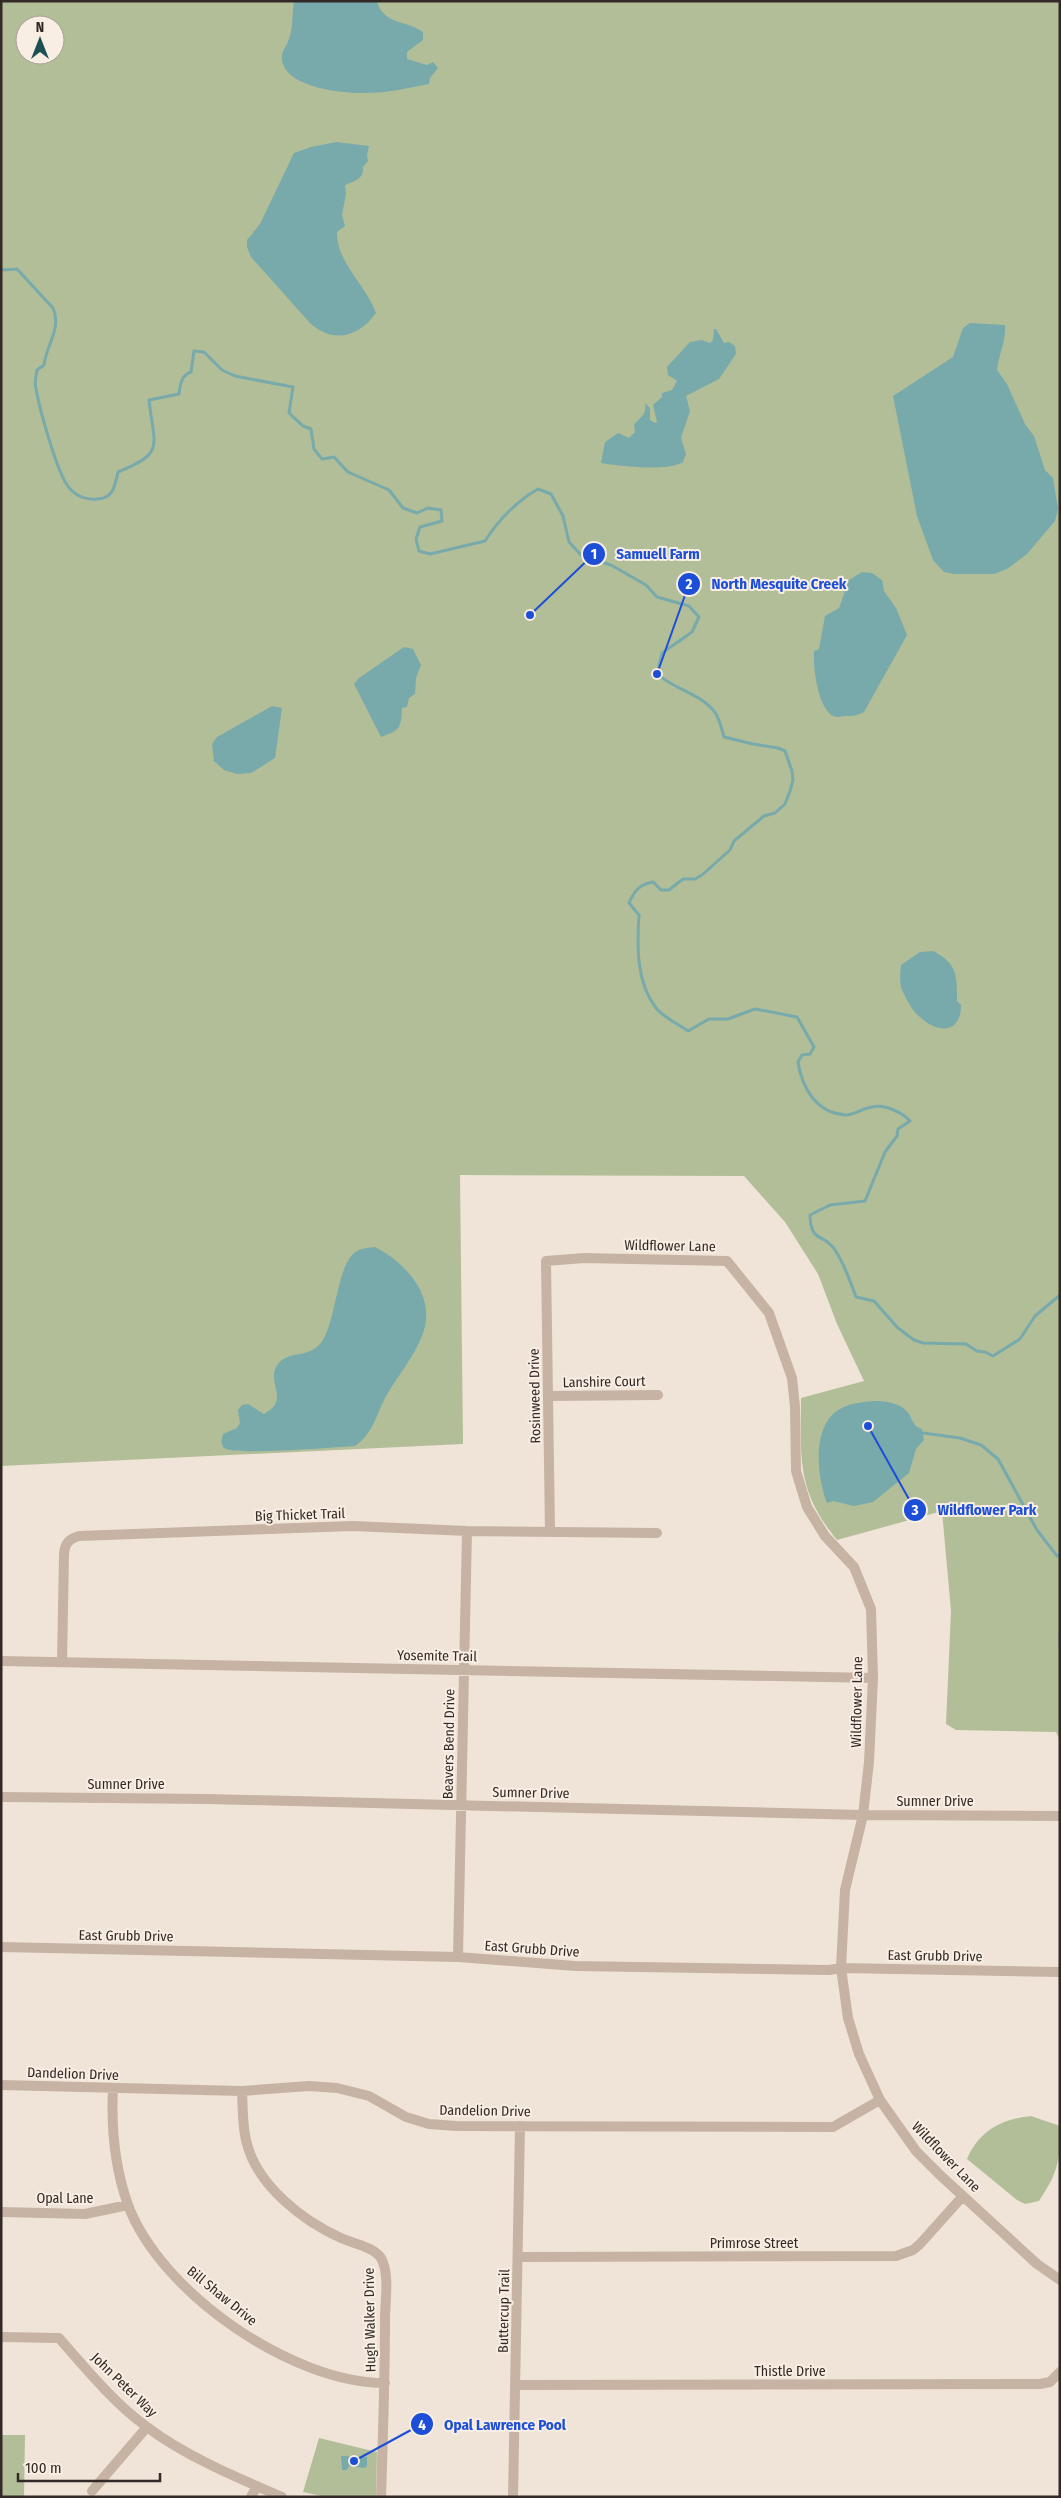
<svg xmlns="http://www.w3.org/2000/svg" width="1061" height="2498" viewBox="0 0 1061 2498" font-family="'Fira Sans Condensed',sans-serif">
<style>
.green{fill:#b2be98;fill-rule:evenodd}
.water{fill:#78aaab}
.lines{fill:none;stroke-linecap:round;stroke-linejoin:round}
.stream{stroke:#78aaab;stroke-width:3}
.street{stroke:#c7b3a4;stroke-width:10}
.labels{text-anchor:middle;dominant-baseline:central;stroke-width:4;stroke-linejoin:round;paint-order:stroke}
.street-label{font-size:14px;fill:#332926;stroke:#f8eee3}
.leader{fill:none;stroke:#1d4ed8;stroke-width:2}
.callout-dot{fill:#1d4ed8;stroke:#f8eee3;stroke-width:2}
.mark-label{font-size:15px;text-anchor:middle;font-weight:bold;fill:#fff}
.callout-label{font-size:15px;text-anchor:middle;font-weight:bold;fill:#1d4ed8;stroke:#f8eee3;stroke-width:4;stroke-linejoin:round;paint-order:stroke}
</style>
<rect width="100%" height="100%" fill="#f0e4d8"/>
<!-- green -->
<path class="green" d="M1,1H1060V1740L1056,1732L956,1730L946,1724L951,1611L942,1511L837,1540C796,1490 801,1458 801,1398L864,1381L837,1324L818,1274L785,1222L744,1176L460,1175L463,1444L1,1466ZM25,25H55V55H25Z
M1031,2116L1060,2126C1060,2160 1059,2171 1039,2201L1025,2204L1017,2200L967,2159C979,2131 1001,2119 1031,2116Z
M1,2435H25L24,2497H1Z
M319,2438L377,2452L376,2497H326L303,2492Z"/>
<!-- water -->
<path class="water" d="M294,1H377C383,25 407,20 423,32V40L407,52V59L427,65L433,62L438,68L430,78L429,84C407,88 384,94 361,93C340,93 290,87 283,64C279,53 286,48 289,39C293,28 292,13 294,1Z
M336,142L369,146L367,155L368,161L363,167C364,179 355,181 345,185L346,194L342,215L345,226L337,232C336,262 366,285 376,313C358,338 332,344 309,322L251,257L247,247V240L260,224L294,153L311,147Z
M970,323L1005,325C1006,343 999,353 997,370L1007,384L1025,424L1034,436L1045,470L1053,478L1058,509L1055,521L1027,554L1007,569L994,574H954L944,572L933,560L917,516L893,396L953,357L963,328Z
M714,329H716L724,343L729,342L735,346L736,354L719,379L686,396L690,411L681,438L686,454L683,462C667,472 620,466 601,463L605,442L618,433L629,438L635,432L634,425C641,416 647,415 645,403L650,408V420L655,423L657,422L653,405L662,397V393L672,390L677,381L668,375L667,367L690,342L702,340L710,343L713,340Z
M862,572L872,573L882,580L884,591L896,608L907,635L864,712C857,716 853,716 845,716C840,717 834,718 830,714C817,702 813,667 814,651L819,649L825,616L839,608L849,580Z
M404,647L413,649L421,665L416,678L415,694L409,698L407,707L402,708C401,729 400,730 381,737L354,684L359,678Z
M272,706L282,708L275,758L251,773L237,774L224,770L214,761L212,744L217,737Z
M933,951C958,964 957,976 957,1001L961,1005C961,1033 939,1034 921,1018C912,1011 908,1002 903,992C899,986 900,973 901,965L920,952Z
M375,1247C406,1263 438,1297 422,1336C414,1357 396,1378 385,1398C376,1416 372,1435 355,1446C337,1447 233,1456 224,1448C220,1444 222,1438 223,1434L237,1428L240,1423L238,1410L242,1405L248,1404L264,1414C292,1399 264,1382 278,1364C290,1349 310,1360 323,1340C336,1318 337,1270 353,1254C359,1248 368,1248 375,1247Z
M874,1401C886,1401 902,1403 909,1414C913,1421 913,1426 922,1429L924,1440L916,1449L909,1473L873,1502L854,1506L833,1501L827,1503C817,1478 811,1425 840,1409C850,1403 863,1402 874,1401Z
M341,2456L367,2457V2466L365,2468L349,2466L347,2470H342Z"/>
<g class="lines">
<!-- stream -->
<path class="stream" d="M1,270L17,269L53,308C62,328 46,346 44,365L37,370C36,376 34,384 36,389C40,411 56,468 67,485C74,495 84,500 97,499C113,499 115,486 118,472C166,453 154,446 149,400L179,394C180,386 181,375 191,372L194,351L204,352L222,370L235,376L293,387L289,413L303,426L311,429L314,449L322,459L334,457L348,472L389,490L403,508L417,513L428,508L441,510L442,521L420,527L416,539L419,551L430,554L485,541C499,519 516,502 538,489L551,494L563,516L569,542L582,556L611,565L646,585L657,597L689,606L699,617L692,632L662,653L657,674C675,690 703,694 716,714C720,721 722,730 724,737L753,744L778,748L785,751L792,771L793,780L790,791L785,804L775,813L764,816L734,841L730,850L702,875L695,879H683L669,890H661L653,882C640,884 634,891 629,903L639,915C637,946 636,982 656,1008C663,1017 678,1024 688,1031L709,1019H728L755,1009L797,1017L814,1047L810,1054L802,1055L798,1062C802,1088 816,1113 846,1115C854,1115 863,1108 872,1107C884,1104 902,1112 910,1121L898,1129L897,1136L885,1152L865,1201L830,1205L810,1215C811,1244 823,1232 835,1250C845,1265 850,1281 856,1297L874,1301L898,1328L914,1340L923,1343L966,1344L977,1351L985,1352L993,1356L1020,1339L1035,1316L1060,1295
M923,1433L960,1438L981,1445L998,1459L1037,1530L1057,1556H1060
M1060,1634V1647"/>
<!-- street -->
<path class="street" d="M550,1396L658,1395
M550,1531L546,1261L584,1258L727,1261L769,1313L792,1378L795,1407L796,1471L807,1507L825,1536L854,1567L871,1609L873,1678L869,1762L863,1815L845,1890L841,1968L848,2018L859,2054L880,2100L916,2151L941,2176L1037,2264L1060,2280
M1,1661L873,1678
M62,1662L64,1554C65,1543 69,1539 79,1536L353,1526L467,1531L657,1533
M1,1797L208,1799L863,1815L1060,1816
M1,1947L458,1957L575,1966L829,1970L841,1968L1060,1972
M458,1957L467,1531
M1,2085L242,2091L309,2086L337,2088L369,2096L406,2117L429,2124L456,2126L833,2127L880,2100
M113,2089C111,2128 115,2168 128,2205C161,2293 292,2383 385,2383
M242,2091C243,2108 242,2127 247,2144C258,2186 303,2221 341,2238C352,2243 374,2247 381,2258C390,2274 385,2301 385,2318C385,2378 383,2437 381,2497
M1,2212L85,2214L128,2205
M519,2257L896,2256L913,2250L920,2244L963,2196
M1,2337L59,2338C86,2369 114,2403 147,2427C185,2456 238,2478 282,2497
M516,2385L1040,2384L1050,2382L1060,2372
M92,2491L147,2427
M251,2497L257,2486
M513,2497L520,2126"/>
</g>
<g class="labels">
<!-- street labels -->
<g class="street-label">
<text transform="translate(670 1246) rotate(1)">Wildflower Lane</text>
<text transform="translate(604 1382) rotate(-1)">Lanshire Court</text>
<text transform="translate(535 1396) rotate(-91)">Rosinweed Drive</text>
<text transform="translate(300 1515) rotate(-2)">Big Thicket Trail</text>
<text transform="translate(437 1656) rotate(1)">Yosemite Trail</text>
<text transform="translate(857 1702) rotate(-89)">Wildflower Lane</text>
<text transform="translate(449 1744) rotate(-89)">Beavers Bend Drive</text>
<text x="126" y="1784">Sumner Drive</text>
<text transform="translate(531 1793) rotate(1)">Sumner Drive</text>
<text x="935" y="1801">Sumner Drive</text>
<text transform="translate(126 1936) rotate(1)">East Grubb Drive</text>
<text transform="translate(532 1949) rotate(4)">East Grubb Drive</text>
<text transform="translate(935 1956) rotate(1)">East Grubb Drive</text>
<text transform="translate(73 2074) rotate(2)">Dandelion Drive</text>
<text transform="translate(485 2111) rotate(1)">Dandelion Drive</text>
<text transform="translate(946 2157) rotate(46)">Wildflower Lane</text>
<text x="65" y="2198">Opal Lane</text>
<text x="754" y="2243">Primrose Street</text>
<text transform="translate(222 2296) rotate(39)">Bill Shaw Drive</text>
<text transform="translate(504 2311) rotate(-89)">Buttercup Trail</text>
<text transform="translate(370 2320) rotate(-91)">Hugh Walker Drive</text>
<text x="790" y="2371">Thistle Drive</text>
<text transform="translate(124 2385) rotate(44)">John Peter Way</text>
</g>
</g>
<!-- callouts -->
<path class="leader" d="M530 615L594 554M657 674L689 584M868 1426L915 1510M354 2461L422 2424"/>
<g class="callout-dot">
<circle cx="530" cy="615" r="5"/>
<circle cx="657" cy="674" r="5"/>
<circle cx="868" cy="1426" r="5"/>
<circle cx="354" cy="2461" r="5"/>
<circle cx="594" cy="554" r="12"/>
<circle cx="689" cy="584" r="12"/>
<circle cx="915" cy="1510" r="12"/>
<circle cx="422" cy="2424" r="12"/>
</g>
<g class="mark-label">
<text x="594" y="559">1</text>
<text x="689" y="589">2</text>
<text x="915" y="1515">3</text>
<text x="422" y="2430">4</text>
</g>
<g class="callout-label">
<text x="658" y="559">Samuell Farm</text>
<text x="779" y="589">North Mesquite Creek</text>
<text x="987" y="1515">Wildflower Park</text>
<text x="505" y="2430">Opal Lawrence Pool</text>
</g>
<!-- border -->
<rect width="1061" height="2498" fill="none" stroke="#332926" stroke-width="5"/>
<!-- north arrow -->
<g transform="translate(40 40)"><circle r="24" fill="#f8eee3" stroke="#a99f97"/>
<path d="M0-4L9 19L0 12L-9 19Z" fill="#1d5052"/>
<text y="-8" font-size="14" font-weight="bold" text-anchor="middle" fill="#332926">N</text>
</g>
<!-- scale -->
<path d="M18 2473v8h142v-8" fill="none" stroke="#332926" stroke-width="2.5"/>
<text x="25" y="2473" font-size="15" fill="#332926" stroke="#f8eee3" stroke-width="4" paint-order="stroke">100 m</text>
</svg>
